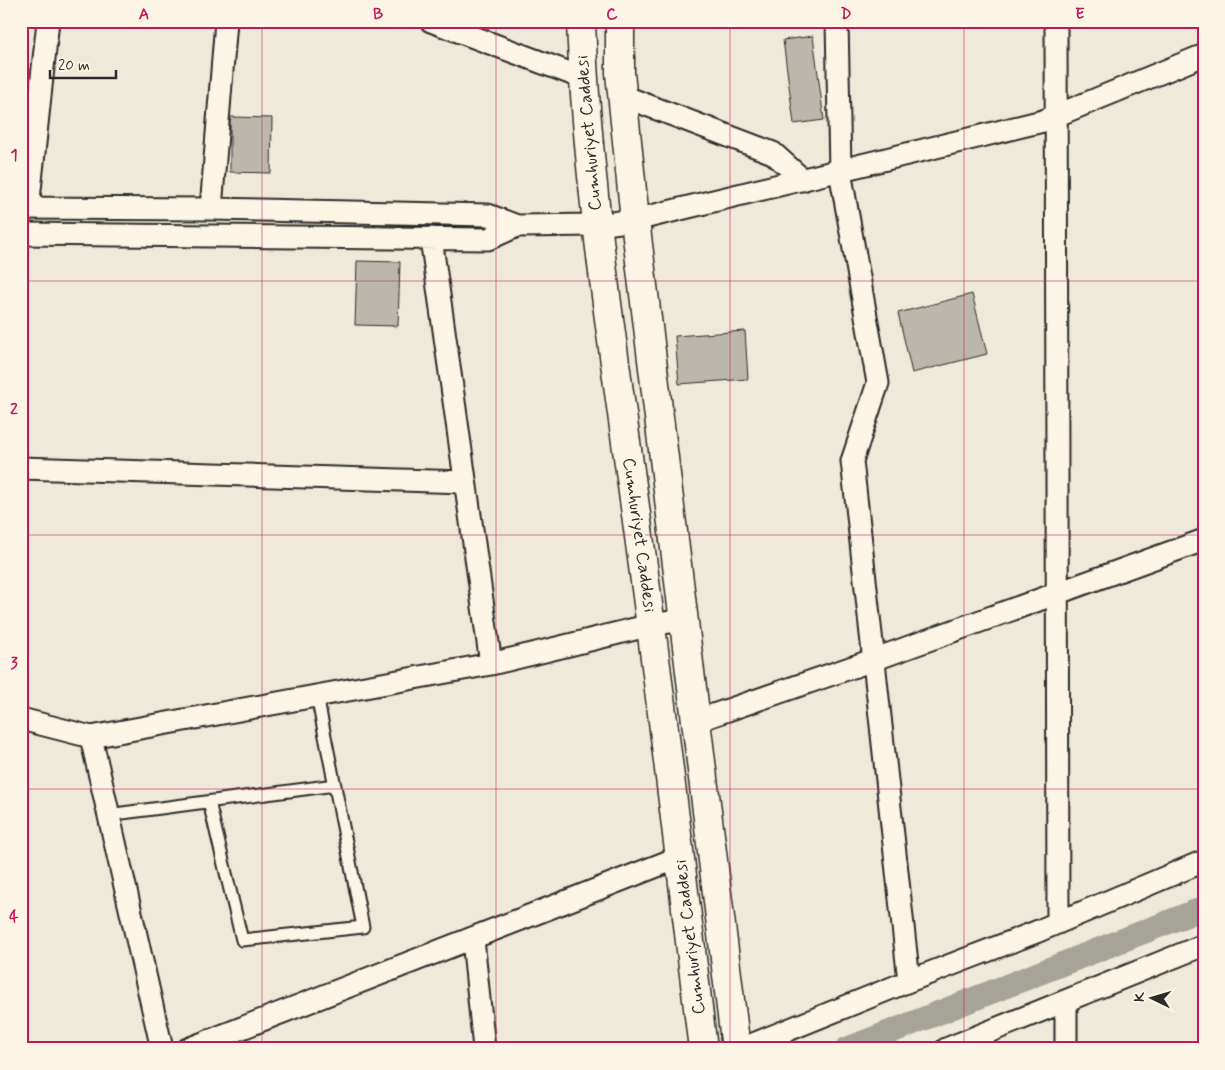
<svg xmlns="http://www.w3.org/2000/svg" width="1225" height="1070" viewBox="0 0 1225 1070" font-family="Mynerve,sans-serif">
<style>
.lines{fill:none;stroke-linecap:round;stroke-linejoin:round}
.canal{stroke:#a6a399;stroke-width:24}
.building{fill:#bcb7ac;stroke:#2b2b2b}
.lane-casing{stroke:#2b2b2b;stroke-width:15}
.street-casing{stroke:#2b2b2b;stroke-width:25}
.secondary-casing{stroke:#2b2b2b;stroke-width:31}
.lane{stroke:#fcf5e5;stroke-width:11}
.street{stroke:#fcf5e5;stroke-width:21}
.secondary{stroke:#fcf5e5;stroke-width:28}
.grid{fill:none;stroke:#c2185b;stroke-width:1;stroke-opacity:0.55}
.labels{text-anchor:middle;dominant-baseline:central;stroke-width:5;stroke-linejoin:round;paint-order:stroke}
.street-label{font-size:18px;fill:#2b2b2b;stroke:#fcf5e5}
.neatline{fill:none;stroke:#c2185b;stroke-width:2}
.grid-label{font-size:16px;text-anchor:middle;font-weight:bold;fill:#c2185b}
</style>
<rect width="100%" height="100%" fill="#efe9da"/>
<filter id="ink" filterUnits="userSpaceOnUse"><feTurbulence type="fractalNoise" baseFrequency=".02" numOctaves="2"/><feDisplacementMap in="SourceGraphic" scale="10" xChannelSelector="R" yChannelSelector="G"/><feConvolveMatrix kernelMatrix="1 2 1 2 8 2 1 2 1" color-interpolation-filters="sRGB"/></filter>
<g filter="url(#ink)">
<g class="lines">
<!-- canal -->
<path class="canal" d="M847,1049L1204,908"/>
</g>
<!-- building -->
<path class="building" d="M813,36L824,120L794,124L783,40Z
M230,117L272,118L271,173L230,172Z
M357,261L400,262L398,326L355,325Z
M972,294L987,354L912,373L898,313Z
M745,331L748,379L679,384L675,336Z"/>
<g class="lines">
<defs>
<path id="lane" d="M209,802L242,940L363,927L317,696
M115,814L335,785"/>
<path id="street" d="M431,21L583,78
M837,21L840,171L878,383L852,461L909,981
M1056,21L1058,923
M623,96L773,153L803,180
M21,208L211,209L488,215L517,226L597,225L635,220L1043,121L1204,55
M28,209L48,21
M211,209L226,21
M21,234L488,239L517,226
M431,238L491,664
M21,468L465,482
M21,719L91,737L491,664L651,625L683,620
M696,721L873,660L1204,540
M91,737L162,1049
M473,939L484,1049
M1066,1001V1049
M188,1049L680,857
M741,1049L909,981L1036,932L1204,861
M946,1049L1204,945"/>
<path id="secondary" d="M581,21C587,184 613,346 635,507C660,687 681,868 703,1049
M620,21V73L635,220L736,1049"/>
</defs>
<!-- lane casing -->
<use href="#lane" class="lane-casing"/>
<!-- street casing -->
<use href="#street" class="street-casing"/>
<!-- secondary casing -->
<use href="#secondary" class="secondary-casing"/>
<!-- lane -->
<use href="#lane" class="lane"/>
<!-- street -->
<use href="#street" class="street"/>
<!-- secondary -->
<use href="#secondary" class="secondary"/>
</g>
</g>
<!-- grid -->
<path class="grid" d="M262,21V1049M496,21V1049M730,21V1049M964,21V1049M21,281H1204M21,535H1204M21,789H1204"/>
<g class="labels">
<!-- street labels -->
<g class="street-label">
<text transform="translate(589 133) rotate(-95)">Cumhuriyet Caddesi</text>
<text transform="translate(639 535) rotate(82)">Cumhuriyet Caddesi</text>
<text transform="translate(690 937) rotate(-97)">Cumhuriyet Caddesi</text>
</g>
</g>
<!-- margin -->
<rect width="1225" height="1070" fill="none" stroke="#fcf5e5" stroke-width="55"/>
<!-- north arrow -->
<g transform="translate(1152 998) rotate(275)" stroke="#fcf5e5" stroke-width="4" paint-order="stroke">
<path d="M0-4L9 19L0 12L-9 19Z" fill="#2b2b2b"/>
<text y="-8" font-size="14" font-weight="bold" text-anchor="middle" fill="#2b2b2b">K</text>
</g>
<!-- scale -->
<path d="M50 70v8h66v-8" fill="none" stroke="#2b2b2b" stroke-width="2.5"/>
<text x="58" y="70" font-size="15" fill="#2b2b2b" stroke="#fcf5e5" stroke-width="4" paint-order="stroke">20 m</text>
<rect x="28" y="28" width="1170" height="1014" class="neatline"/>
<g class="grid-label">
<text x="144" y="19">A</text>
<text x="378" y="19">B</text>
<text x="612" y="19">C</text>
<text x="846" y="19">D</text>
<text x="1080" y="19">E</text>
<text x="14" y="160">1</text>
<text x="14" y="414">2</text>
<text x="14" y="668">3</text>
<text x="14" y="921">4</text>
</g>
</svg>
